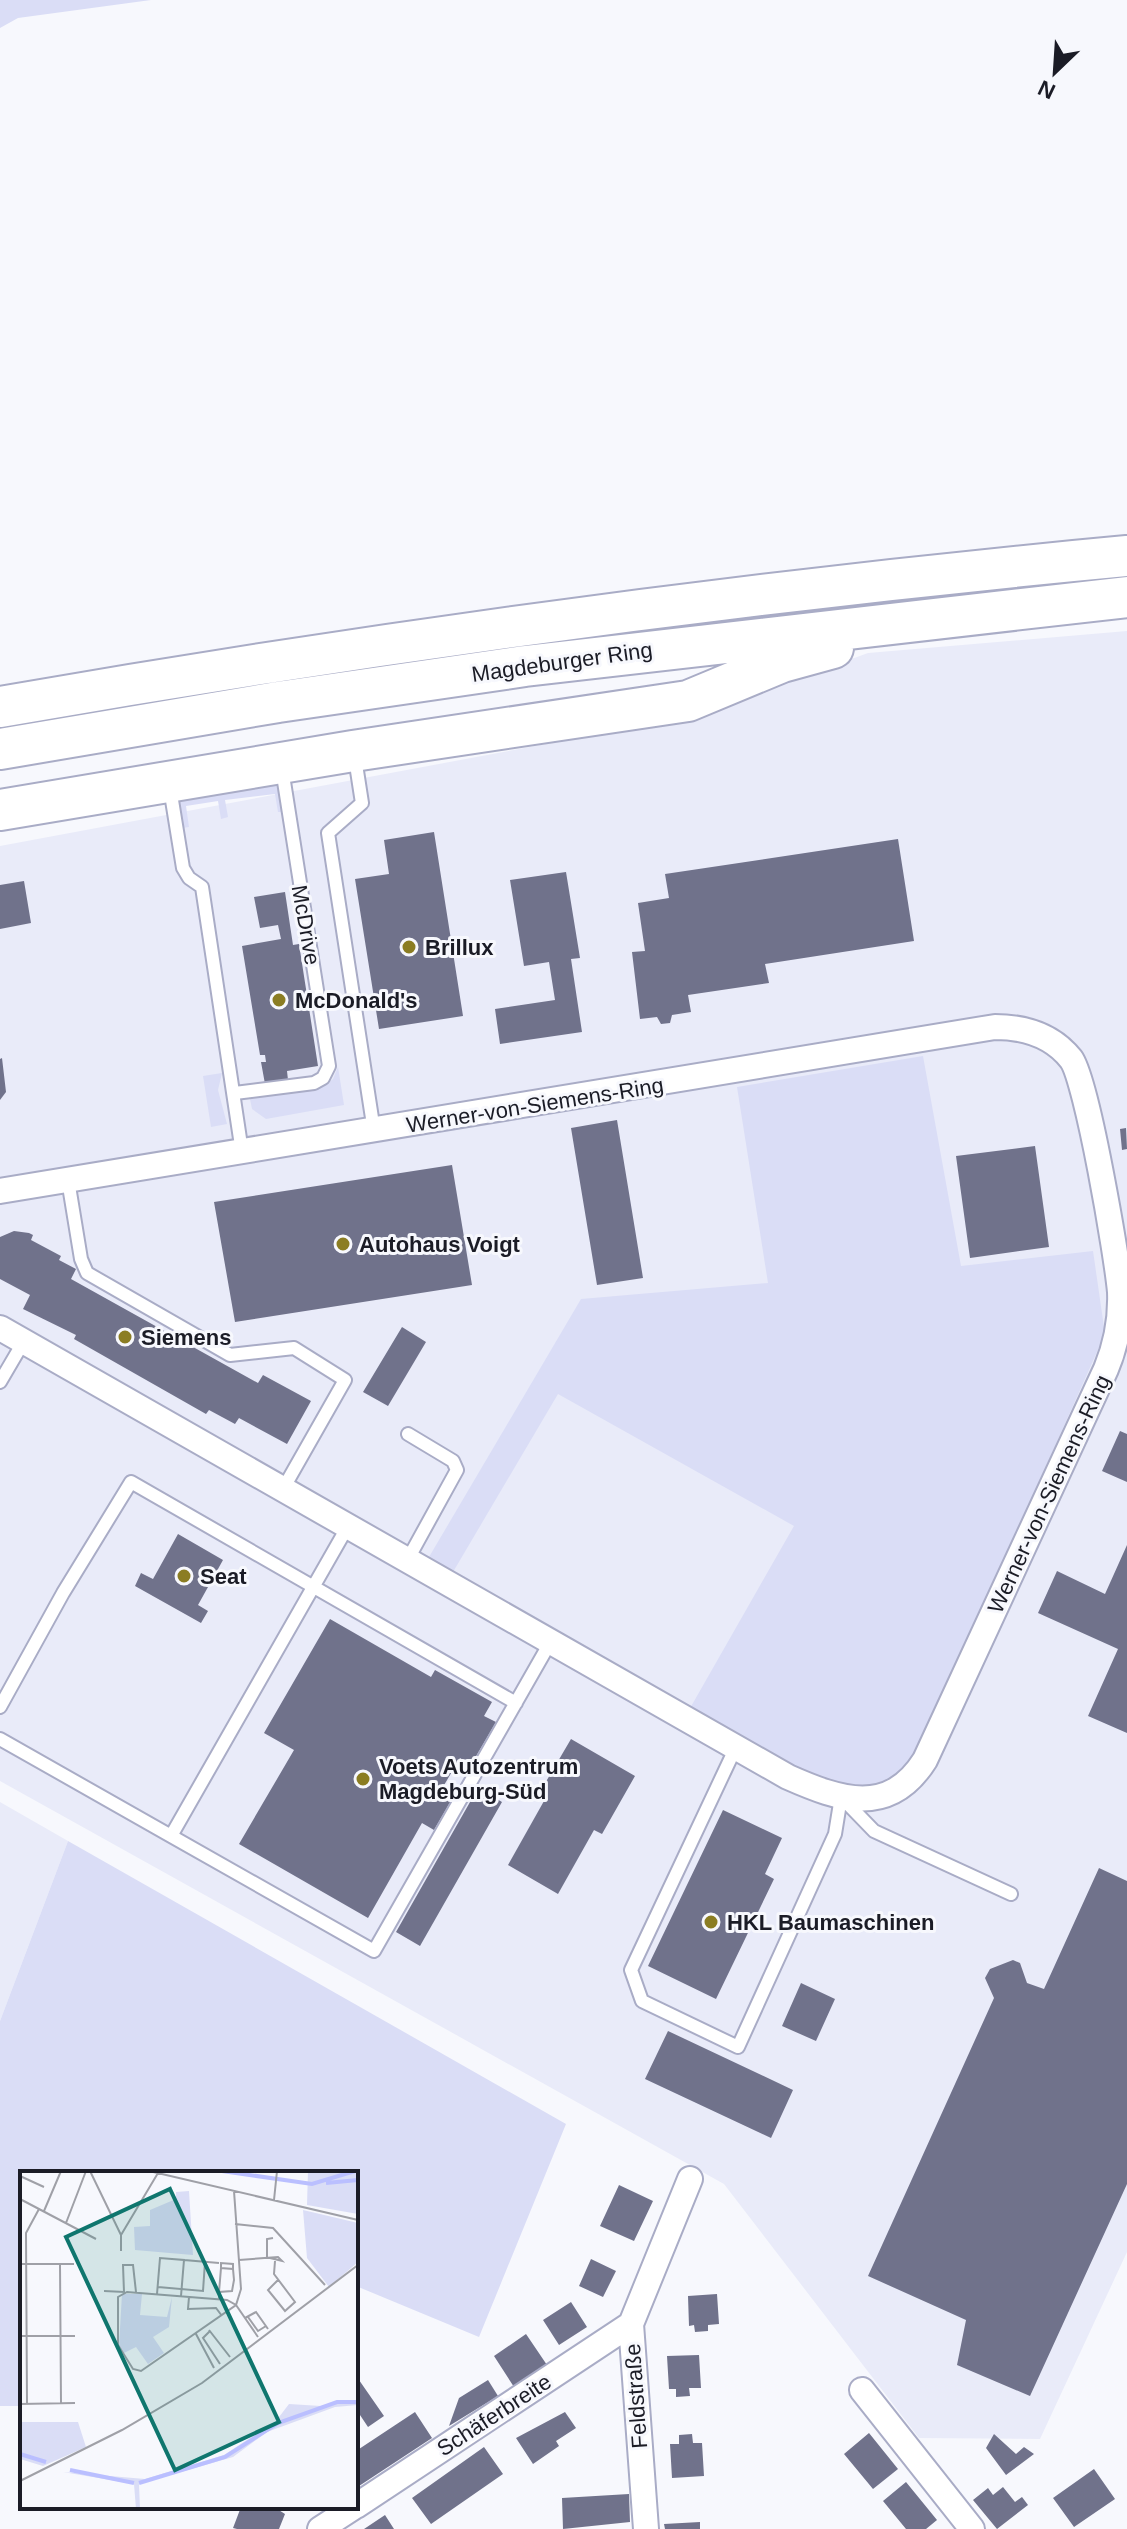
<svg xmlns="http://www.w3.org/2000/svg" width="1127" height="2529" viewBox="0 0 1127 2529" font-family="Helvetica,sans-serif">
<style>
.built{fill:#e9ebf9}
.green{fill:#daddf6}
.building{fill:#70728b}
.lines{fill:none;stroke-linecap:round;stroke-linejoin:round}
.service-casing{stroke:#a9acc6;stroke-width:16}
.minor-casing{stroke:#a9acc6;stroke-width:28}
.trunk-casing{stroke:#a9acc6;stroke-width:44}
.service{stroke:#fff;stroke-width:12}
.minor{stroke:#fff;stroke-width:24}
.trunk{stroke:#fff;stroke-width:40}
.poi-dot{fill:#8b7d23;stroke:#f7f8fd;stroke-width:3}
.labels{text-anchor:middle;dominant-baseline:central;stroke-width:6;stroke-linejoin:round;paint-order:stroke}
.street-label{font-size:22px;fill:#1b1c26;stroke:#f7f8fd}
.poi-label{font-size:22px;font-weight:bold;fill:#1b1c26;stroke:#f7f8fd;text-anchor:start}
.inset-river{fill:none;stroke:#babfff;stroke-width:4}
.inset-road{fill:none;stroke:#9fa0a7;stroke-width:2}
.view{fill:#0f766e;fill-opacity:0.15;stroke:#0f766e;stroke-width:4}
.inset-edge{fill:none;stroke:#1b1c26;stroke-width:4}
</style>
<rect width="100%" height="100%" fill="#f7f8fd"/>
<!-- built -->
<path class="built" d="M1127,631V2252L1040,2439L919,2438L724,2184L0,1781V846L594,735L714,709L868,653Z
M0,1802L68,1841L0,2021Z"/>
<!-- green -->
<path class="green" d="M0,0H151L18,18L0,28Z
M277,774L283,812H278L275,794L225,800L228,817L221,819L218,801L186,806L189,827L182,828L174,799Z
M923,1056L961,1266L1093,1251L1105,1334L919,1751C906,1770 888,1786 864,1788C820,1793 730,1732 689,1710L794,1526L558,1394L453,1572L429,1557L581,1299L768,1283L737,1087Z
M338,1067L344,1105L266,1119L252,1109L250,1099L323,1087L333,1079Z
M222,1073L218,1090L227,1124L211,1127L203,1076Z
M68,1841L566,2124L479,2337L356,2286V2173H22V2406H0V2021Z"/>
<!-- building -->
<path class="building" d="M434,832L463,1016L379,1029L355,879L389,874L384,840Z
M898,839L914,941L765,964L769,983L688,995L691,1012L672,1015L670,1023L661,1024L657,1017L640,1019L632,952L645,951L638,903L669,898L665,874Z
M566,872L580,958L571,959L582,1032L500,1044L495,1009L555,1000L549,962L524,966L510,880Z
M24,881L31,923L0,929V885Z
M285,892L293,945L299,944L318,1066L287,1071L288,1080L265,1084L261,1062H266L265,1055H260L242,946L281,939L278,925L260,928L254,897Z
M2,1058L6,1092L0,1100V1059Z
M617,1120L643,1278L597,1285L571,1128Z
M1126,1128L1127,1149L1122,1150L1120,1129Z
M1035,1146L1049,1247L970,1258L956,1156Z
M452,1165L472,1285L235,1322L214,1202Z
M14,1231L29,1233L33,1235L31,1240L61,1256L59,1260L76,1269L71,1279L258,1383L263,1375L311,1401L287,1444L239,1418L235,1424L209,1410L206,1414L74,1339L76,1335L23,1309L30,1295L0,1279V1237Z
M402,1327L426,1342L388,1406L363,1392Z
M1120,1431L1127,1434V1482L1102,1471Z
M178,1534L223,1560L198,1605L208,1611L201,1623L135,1586L141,1573L153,1579Z
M1127,1545V1733L1088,1716L1118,1649L1038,1613L1057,1571L1105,1594Z
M330,1619L431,1677L435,1670L492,1702L484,1716L496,1722L471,1765L460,1758L440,1792L452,1799L434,1830L422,1823L368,1918L239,1844L294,1750L264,1733Z
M571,1739L635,1776L602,1834L594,1830L558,1894L508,1865L544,1801L537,1797Z
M478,1788L502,1802L420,1946L396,1932Z
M723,1810L782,1838L765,1874L774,1879L716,1999L648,1966Z
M1099,1868L1127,1881V2184L1030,2396L957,2365L966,2320L868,2276L994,1998L985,1978L990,1969L1013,1960L1020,1963L1027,1983L1044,1989Z
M801,1983L835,1999L816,2041L782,2026Z
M668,2031L793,2090L771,2138L645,2079Z
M619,2185L653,2201L634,2241L600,2226Z
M591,2259L616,2271L603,2297L579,2286Z
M717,2294L719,2324L708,2325V2331L695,2332L694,2325L689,2326L688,2296Z
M571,2302L587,2327L559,2345L543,2320Z
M526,2334L547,2365L514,2387L494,2356Z
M699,2355L701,2388H689L690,2396L676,2397V2389H669L667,2356Z
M359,2380L384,2416L368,2427L356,2409V2382Z
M488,2380L498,2396L449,2426L459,2398Z
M415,2412L432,2438L356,2488V2451Z
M565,2412L576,2428L556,2441L559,2446L533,2464L516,2438Z
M869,2433L898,2469L873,2489L844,2454Z
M692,2434L693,2443H702L704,2476L672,2478L670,2444H679V2435Z
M994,2434L1016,2454L1024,2447L1034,2454L1006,2475L986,2448Z
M484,2447L503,2474L431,2524L412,2498Z
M1094,2469L1115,2499L1074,2527L1053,2498Z
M906,2482L937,2520L926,2529H906L883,2501Z
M1003,2487L1015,2502L1022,2497L1028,2505L997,2529L973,2500L988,2488L993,2495Z
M629,2494L630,2522L563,2529L562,2498Z
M241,2507H274L285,2514L279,2529H237L233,2528Z
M385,2515L394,2529H364Z
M700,2522V2529H665L664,2524Z"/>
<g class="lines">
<defs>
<path id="service" d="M355,758L362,803L328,833L374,1131
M170,788L183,868L189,878L202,887L242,1152
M235,1093L314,1083L323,1078L329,1066L282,769
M68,1180L81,1259L87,1273L230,1355L294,1348L345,1380L283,1489
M0,1382L24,1341
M408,1434L453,1461L457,1470L408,1559
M348,1526L171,1836L374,1951L551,1641
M0,1707L63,1593L131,1482L516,1703
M0,1739L171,1836
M736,1747L631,1970L642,2001L738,2047L835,1834L841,1797
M843,1799L874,1831L1011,1894"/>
<path id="minor" d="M0,1191L995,1027C1025,1027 1052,1035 1071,1059C1087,1080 1117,1257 1120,1292C1121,1318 1116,1345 1106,1369L925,1760C889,1817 840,1800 788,1777L0,1328
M862,2390L972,2529
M356,2506L631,2324
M320,2529L354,2507
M646,2529L631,2324L690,2179"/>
<path id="trunk" d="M0,707C374,642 749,591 1127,556
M0,749L278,702L525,666L1127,597
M0,810L353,751L688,701L782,662L833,648"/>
</defs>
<!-- service casing -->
<use href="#service" class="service-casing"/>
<!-- minor casing -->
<use href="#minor" class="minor-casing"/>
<!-- trunk casing -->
<use href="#trunk" class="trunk-casing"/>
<!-- service -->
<use href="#service" class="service"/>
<!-- minor -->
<use href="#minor" class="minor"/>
<!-- trunk -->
<use href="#trunk" class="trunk"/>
</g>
<!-- markers -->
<g class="poi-dot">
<circle cx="409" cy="947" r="8"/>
<circle cx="279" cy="1000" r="8"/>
<circle cx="343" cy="1244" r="8"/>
<circle cx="125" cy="1337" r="8"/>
<circle cx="184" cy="1576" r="8"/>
<circle cx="363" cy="1779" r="8"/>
<circle cx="711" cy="1922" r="8"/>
</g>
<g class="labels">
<!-- street labels -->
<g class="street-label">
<text transform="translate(562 662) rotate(-8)">Magdeburger Ring</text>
<text transform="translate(306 925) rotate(80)">McDrive</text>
<text transform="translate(535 1105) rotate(-9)">Werner-von-Siemens-Ring</text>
<text transform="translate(1049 1494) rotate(-65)">Werner-von-Siemens-Ring</text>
<text transform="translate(636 2396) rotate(-94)">Feldstraße</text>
<text transform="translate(494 2415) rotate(-33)">Schäferbreite</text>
</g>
<!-- poi labels -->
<g class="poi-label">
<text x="425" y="947">Brillux</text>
<text x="295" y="1000">McDonald's</text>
<text x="359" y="1244">Autohaus Voigt</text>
<text x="141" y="1337">Siemens</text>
<text x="200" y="1576">Seat</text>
<text x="379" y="1766">Voets Autozentrum<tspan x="379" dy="25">Magdeburg-Süd</tspan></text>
<text x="727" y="1922">HKL Baumaschinen</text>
</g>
</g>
<!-- overview -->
<g transform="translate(20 2171)">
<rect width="338" height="338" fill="#f7f8fd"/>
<path d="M288,0H338V43L287,34ZM169,20L173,84L115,79L114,56L130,55V39L156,28V21ZM283,39L338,52V91L309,116L287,87ZM102,123H122L120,144L147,146L152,126L149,156L133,166L144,182L128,193L116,176L104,182L99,175ZM338,229V234L315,236L247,261L213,286L119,313L120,338H116L114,313L43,301L125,308L204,284L256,250L269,233L301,235ZM0,251H58L66,276L23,295L0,288Z" fill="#daddf6"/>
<path class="inset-river" d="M202,0L292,13L335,0M306,12L338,9M0,283L26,291M50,299L114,312M119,312L205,286L258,252L317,231H338"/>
<path class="inset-road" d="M70,0L101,64V80M129,0L338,49M0,5L24,16M214,20L221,118L216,134L121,200L113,198L98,174V126L107,121L207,129L216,134L238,166M0,28L76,68M254,29L257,0M24,40L41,0M46,52L66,0M215,53L253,57L305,114M101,64L138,2M247,87V68L253,67M164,89L199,92M219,89L258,86L262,90L250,87M255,90L254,103L275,131L265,140L248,119L258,109M0,93H54M40,93L41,232M138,116L183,120L185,91M84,120L104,121L103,94H113L116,121M199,121L201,97M137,123L140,87L164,89L161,125M169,126L168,138L196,137L202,145M199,128V121L212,120L214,109L213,98L201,97V92L213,93V98M228,146L238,160L246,155M225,147L236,141L248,158M189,159L210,186M190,160L183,167L200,193M176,163L194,197M0,165H55M0,233L55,232M7,233L6,62L19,38M0,310L102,259L182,212L338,94"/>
<path class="view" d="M150,18L259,251L155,299L46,66Z"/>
<rect width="338" height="338" class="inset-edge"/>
</g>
<!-- north arrow -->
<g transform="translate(1055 72) rotate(205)" stroke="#f7f8fd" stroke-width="6" paint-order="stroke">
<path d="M0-6L14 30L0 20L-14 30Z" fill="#1b1c26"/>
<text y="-12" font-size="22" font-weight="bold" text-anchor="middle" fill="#1b1c26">N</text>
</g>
</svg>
